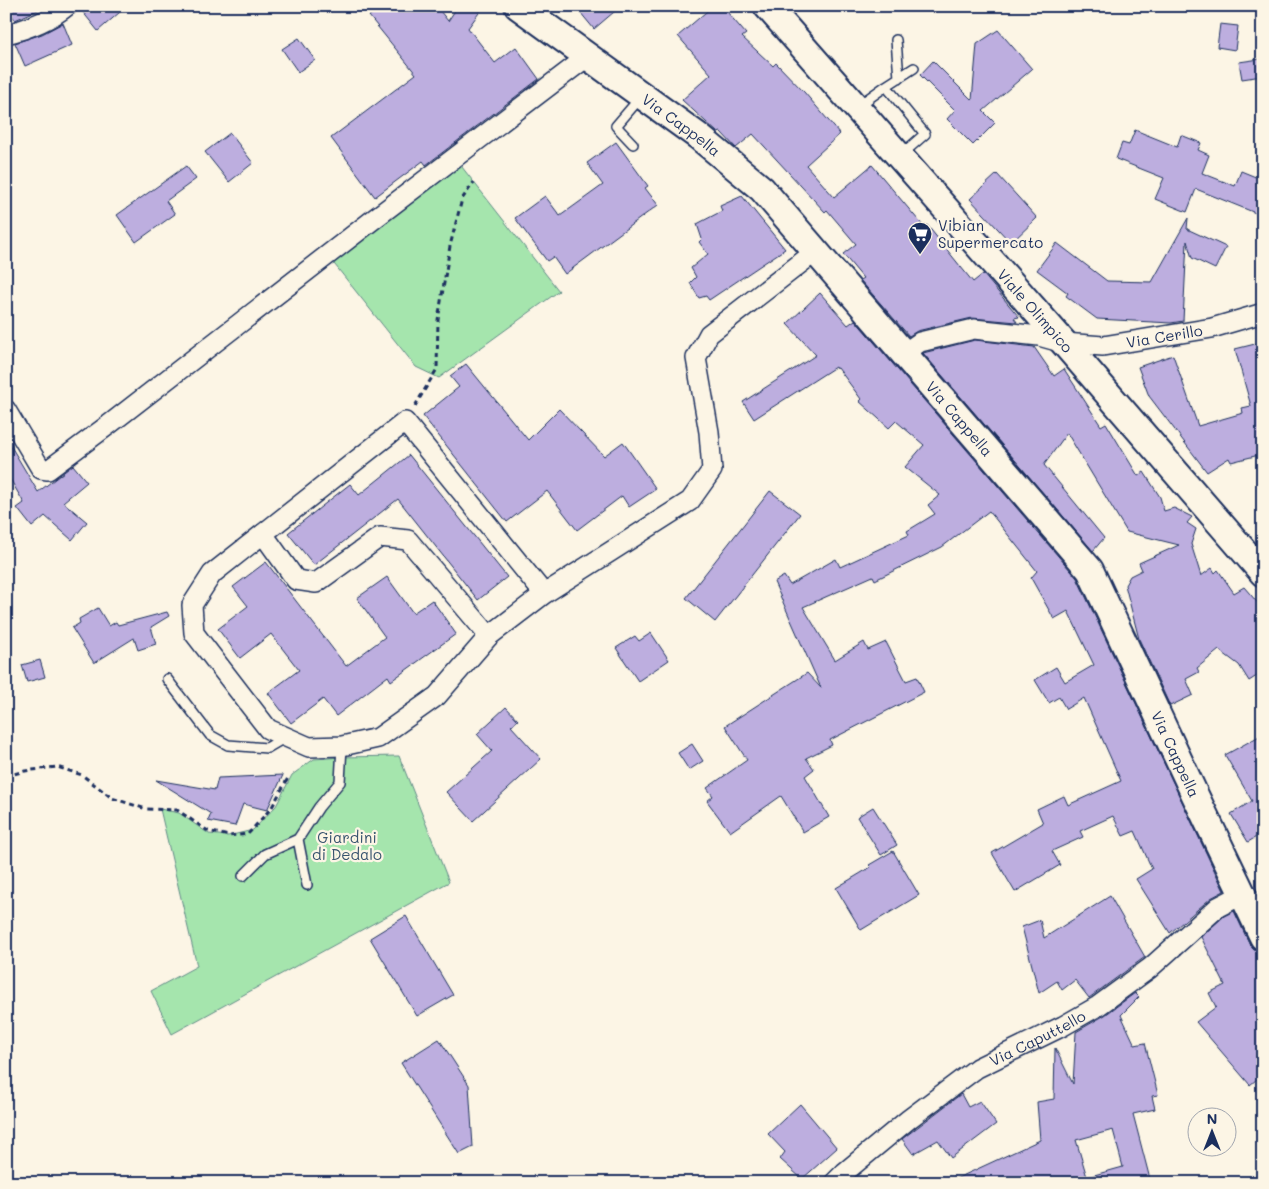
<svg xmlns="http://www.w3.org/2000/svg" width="1269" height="1189" viewBox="0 0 1269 1189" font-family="Mali,sans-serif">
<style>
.park{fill:#a5e5ad;stroke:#608a86}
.building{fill:#bdaedf;stroke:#1b2f5e;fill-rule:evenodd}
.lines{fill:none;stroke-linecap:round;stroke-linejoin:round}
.lane-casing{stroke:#1b2f5e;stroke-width:12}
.street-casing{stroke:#1b2f5e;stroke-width:22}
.secondary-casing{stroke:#1b2f5e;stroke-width:30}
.path{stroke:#1b2f5e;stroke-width:3;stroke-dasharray:5 4;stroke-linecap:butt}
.lane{stroke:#fcf5e5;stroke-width:9}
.street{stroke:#fcf5e5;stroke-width:19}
.secondary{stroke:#fcf5e5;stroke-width:26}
.labels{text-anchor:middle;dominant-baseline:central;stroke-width:4.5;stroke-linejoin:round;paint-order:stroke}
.street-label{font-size:15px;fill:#1b2f5e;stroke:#fcf5e5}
.poi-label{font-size:15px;fill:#1b2f5e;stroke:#fcf5e5;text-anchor:start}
.park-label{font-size:15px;fill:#37536e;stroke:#fcf5e5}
</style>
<rect width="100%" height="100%" fill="#fcf5e5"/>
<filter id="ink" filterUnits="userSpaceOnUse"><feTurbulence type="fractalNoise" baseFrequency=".02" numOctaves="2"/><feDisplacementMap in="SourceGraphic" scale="10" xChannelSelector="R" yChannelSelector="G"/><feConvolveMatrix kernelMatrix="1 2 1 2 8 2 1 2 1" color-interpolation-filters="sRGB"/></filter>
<g filter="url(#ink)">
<!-- park -->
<path class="park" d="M458,162L559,291L439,378L416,367L327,255Z
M399,756L449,882L172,1034L151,991L197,966L160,809L179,813L209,834L228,836L253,830L276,806L292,775L314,759L342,757Z"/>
<!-- building -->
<path class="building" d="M6,6H47L15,20Z
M78,6H127L98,31Z
M382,6H436L448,21L458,6H484L468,28L495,63L516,47L539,79L426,165L423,161L375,197L331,138L416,74L369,16Z
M575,6H621L594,29Z
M713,6H722L746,34L742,37L773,66L776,63L804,92L840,134L806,165L834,197L872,165L924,227L927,225L973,282L983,274L1019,317L1014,318L1017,322L972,318L917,331L909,336L860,280L863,278L843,254L856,244L827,210L825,212L753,134L736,148L721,132L718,133L682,100L711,74L678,36Z
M63,23L72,45L25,66L15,43L42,34Z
M1220,24L1238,26L1235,50L1217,47Z
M998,30L1032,69L983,111L995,123L973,145L947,119L955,110L920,75L933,61L972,100L977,44Z
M299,38L315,60L298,72L282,49Z
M1260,59L1262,76L1242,79L1239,62Z
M1135,130L1177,147L1181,135L1201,143L1198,150L1209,155L1202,173L1235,186L1241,171L1263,180V216L1196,189L1187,212L1155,199L1164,178L1116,159L1122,143L1129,145Z
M230,133L253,163L229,182L205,152Z
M616,142L648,186L645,188L658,205L565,274L553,257L547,261L515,218L545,196L560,216L603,185L587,163Z
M186,166L196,179L166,201L175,214L136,242L117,215Z
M997,174L1037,218L1011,243L970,199Z
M742,196L785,249L709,300L706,296L699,298L690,283L696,277L691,268L708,254L699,242L702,239L697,224L722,211L720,206Z
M1188,218L1187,229L1226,247L1215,269L1192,258L1187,241L1183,321L1171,323L1097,319L1066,296L1068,293L1037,270L1057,243L1107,281L1152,282Z
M820,293L848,325L855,320L1077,578L1224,891L1211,898L1170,933L1136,879L1152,869L1135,831L1123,836L1113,816L1080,831L1083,837L1052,851L1060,865L1015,892L992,853L1043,823L1037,809L1064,796L1068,805L1121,781L1084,698L1066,709L1059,697L1049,703L1035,680L1056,667L1065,682L1094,665L1068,611L1054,619L1031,578L1037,571L989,511L942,547L875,580L873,576L803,607L835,660L864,642L868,650L886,642L906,681L917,677L924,692L830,740L832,745L806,758L814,769L805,776L829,817L803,832L781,796L730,832L707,801L713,796L707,788L747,760L725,726L807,673L821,688L774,582L784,576L790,585L836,559L840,567L909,535L907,531L935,514L928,505L940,495L905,467L924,445L896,421L889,428L859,401L861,399L838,368L836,369L835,367L754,419L743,402L816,355L787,324Z
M975,340L1034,347L1054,376L1064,369L1101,426L1106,423L1138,476L1144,472L1160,497L1164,511L1174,508L1192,517L1187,523L1196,529L1191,544L1201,576L1212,568L1215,573L1218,570L1234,593L1244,587L1263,609V672L1249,681L1239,665L1219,650L1197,668L1199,672L1186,679L1193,695L1170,706L1139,639L1125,585L1130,576L1142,570L1139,563L1179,545L1127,532L1067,433L1044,465L1104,538L1093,551L923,353Z
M1263,342V454L1231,462L1229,458L1207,472L1149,396L1138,367L1173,355L1198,426L1243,413L1242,408L1251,406L1235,349Z
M466,364L528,440L559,409L604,456L623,442L656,489L629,507L622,496L577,530L547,491L507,522L423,416L459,387L450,376Z
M6,438L38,492L73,465L87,482L63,502L87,522L72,540L45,516L32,527L17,508L24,503L6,472Z
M409,455L507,577L478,600L398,499L314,565L288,533L350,484L359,495Z
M770,491L800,514L715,622L686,598Z
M266,562L346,666L385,637L357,598L387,577L413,613L432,600L456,634L391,681L388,676L336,716L323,699L291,723L268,693L299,670L271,634L240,658L218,629L248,606L233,587Z
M98,608L109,626L116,622L118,625L167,612L169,616L151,627L156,644L138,650L134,638L94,663L72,628L80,623L79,619Z
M651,633L669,660L638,681L616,648L635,636L639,641Z
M40,660L45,677L27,682L22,665Z
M506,707L518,720L511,726L541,759L473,821L446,792L492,751L477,734Z
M1263,734V833L1248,842L1231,814L1252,801L1225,755Z
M692,744L703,761L689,770L678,753Z
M283,775L267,810L243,804L235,826L208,821L211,814L156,780L215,790L218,778Z
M873,807L897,845L881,855L857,817Z
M893,851L919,895L861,930L836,888L871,867L869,865Z
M1110,896L1145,957L1089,998L1075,980L1062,990L1057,981L1039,993L1022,927L1040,920L1044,938Z
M1234,911L1249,943L1254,949L1259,951L1263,959V1074L1250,1085L1196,1022L1216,1007L1209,993L1225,985L1201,937L1224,916Z
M406,916L453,995L417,1016L370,938Z
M1135,993L1139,997L1121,1015L1135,1045L1145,1043L1158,1095L1152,1096L1155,1109L1133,1114L1151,1183H947L1040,1140L1037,1102L1054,1099L1055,1048L1073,1084L1076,1032L1105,1015ZM1113,1130L1123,1167L1087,1177L1076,1140Z
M439,1039L469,1085L473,1147L459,1154L401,1063Z
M961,1094L968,1107L980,1101L996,1124L951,1158L938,1140L913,1154L902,1139Z
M800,1104L837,1148L802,1179L780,1159L785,1152L768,1134Z"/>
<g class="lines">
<defs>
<path id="lane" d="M896,40L899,78
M886,86L914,68
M858,106L886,86L925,134L901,155
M633,144L616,126L640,98
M167,679L210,735L228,745L267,748L284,738
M298,839L307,885
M243,876L265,854L298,839L319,807L340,782L342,746"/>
<g id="street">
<path d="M6,34C27,29 50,20 67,6"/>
<path id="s1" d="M903,354L920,342L974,329L1039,336L1064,343L1103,346L1212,328L1263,313"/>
<path d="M6,410L41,469L48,470L111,423L374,219L587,57"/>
<path d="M263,534L296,580L316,583L380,537L408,540L489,636"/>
<path d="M544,594L405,422L212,574L192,605L194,633L268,729L309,747L342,746L378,738L437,696L489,636L544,594L690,501L712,470L709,432L696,358L709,334L815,252"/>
<path id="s2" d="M834,1183L845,1172L909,1119L977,1068L1063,1026L1098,1006L1150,968L1218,907L1243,894"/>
</g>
<g id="secondary">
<path id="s3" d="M518,6L698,136L762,189L1090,570L1195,795L1263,937"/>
<path id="s4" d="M767,6L1064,343L1263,573"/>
</g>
</defs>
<!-- lane casing -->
<use href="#lane" class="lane-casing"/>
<!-- street casing -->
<use href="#street" class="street-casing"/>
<!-- secondary casing -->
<use href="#secondary" class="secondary-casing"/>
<!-- path -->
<path class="path" d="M415,406L437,369L438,320L450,246L462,199L474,182
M6,776L25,771L57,767L82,775L112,798L146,809L177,810L208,831L229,836L248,834L272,807L288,778"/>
<!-- lane -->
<use href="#lane" class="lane"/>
<!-- street -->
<use href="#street" class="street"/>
<!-- secondary -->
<use href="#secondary" class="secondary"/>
</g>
</g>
<!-- icons -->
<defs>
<symbol id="supermarket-pin" viewBox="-11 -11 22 30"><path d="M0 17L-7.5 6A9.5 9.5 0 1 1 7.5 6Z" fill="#1b2f5e" stroke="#fcf5e5"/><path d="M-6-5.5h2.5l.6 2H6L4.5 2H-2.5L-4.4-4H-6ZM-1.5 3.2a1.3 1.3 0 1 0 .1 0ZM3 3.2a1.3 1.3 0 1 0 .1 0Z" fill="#fff"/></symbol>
</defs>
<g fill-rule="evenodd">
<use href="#supermarket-pin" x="906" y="220" width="28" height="38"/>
</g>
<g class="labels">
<!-- street labels -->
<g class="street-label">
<text stroke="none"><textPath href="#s3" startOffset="202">Via Cappella</textPath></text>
<text stroke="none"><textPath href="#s4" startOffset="406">Viale Olimpico</textPath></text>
<text stroke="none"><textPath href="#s1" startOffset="269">Via Cerillo</textPath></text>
<text stroke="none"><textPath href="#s3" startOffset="608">Via Cappella</textPath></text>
<text stroke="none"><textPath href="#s3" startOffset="1011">Via Cappella</textPath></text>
<text stroke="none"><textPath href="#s2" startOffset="251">Via Caputtello</textPath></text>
</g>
<!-- poi labels -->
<g class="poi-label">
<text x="938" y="225">Vibian<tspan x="938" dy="17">Supermercato</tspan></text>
</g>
<!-- park labels -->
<g class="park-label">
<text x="347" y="837">Giardini<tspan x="347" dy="17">di Dedalo</tspan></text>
</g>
</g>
<!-- margin -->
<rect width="1269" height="1189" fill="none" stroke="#fcf5e5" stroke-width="25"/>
<rect x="12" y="12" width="1244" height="1164" fill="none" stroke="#1b2f5e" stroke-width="2" filter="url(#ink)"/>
<!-- north arrow -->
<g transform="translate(1212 1132)"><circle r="24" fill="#fcf5e5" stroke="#a2a6af"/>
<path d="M0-4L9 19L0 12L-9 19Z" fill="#1b2f5e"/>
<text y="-8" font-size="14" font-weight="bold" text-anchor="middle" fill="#1b2f5e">N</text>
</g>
</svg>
